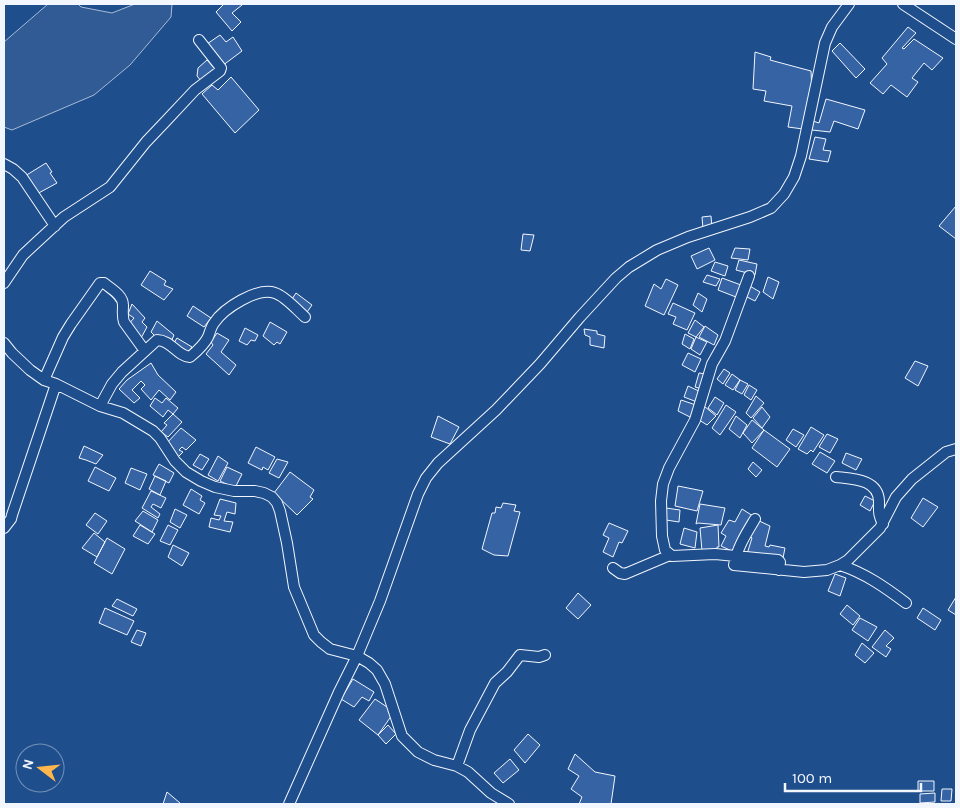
<svg xmlns="http://www.w3.org/2000/svg" width="960" height="808" viewBox="0 0 960 808" font-family="Karla,sans-serif">
<style>
.built{fill:#305b95;stroke:#a8bbd7}
.building{fill:#3563a3;stroke:#f2f6ff}
.lines{fill:none;stroke-linecap:round;stroke-linejoin:round}
.minor-casing{stroke:#f2f6ff;stroke-width:12}
.minor{stroke:#1f4e8c;stroke-width:10}
</style>
<rect width="100%" height="100%" fill="#1f4e8c"/>
<!-- built -->
<path class="built" d="M48,4H78L81,7L112,13L135,4H172L171,17L130,65L94,95L12,130L4,127V42Z"/>
<!-- building -->
<path class="building" d="M224,4H241L242,5L232,13L241,22L232,31L216,12Z
M908,27L916,33L902,48L904,49L914,39L943,58L932,70L924,63L912,78L918,82L907,97L891,85L883,94L870,83L887,64L882,58Z
M220,35L226,42L233,37L242,51L222,66L207,44Z
M840,43L865,69L856,78L832,51Z
M755,52L771,57L770,60L811,71L812,92L803,129L788,127L792,106L764,101L766,91L753,89Z
M207,60L217,71L202,82L197,76L198,68Z
M231,77L259,110L235,133L202,94L212,85L218,90Z
M826,99L865,110L858,129L834,121L830,132L812,130L813,121L819,123Z
M815,137L826,139L823,150L831,151L828,162L809,159Z
M46,163L52,172L50,173L57,183L35,195L25,176Z
M956,206V239L939,226Z
M711,216L712,228L703,229L702,217Z
M523,234L534,235L530,251L521,250Z
M709,248L715,260L697,269L691,256Z
M735,248L750,249L748,260L731,258Z
M739,260L757,264L755,275L736,270Z
M715,262L728,266L725,276L711,271Z
M150,271L166,281L164,285L173,289L164,300L141,285Z
M707,275L720,279L716,286L703,282Z
M768,277L779,282L773,299L763,292Z
M722,278L741,285L736,297L718,290Z
M666,279L678,285L664,315L645,306L654,284L661,289Z
M748,285L760,292L755,301L743,295Z
M296,293L312,305L305,315L290,302Z
M698,293L707,299L702,312L693,305Z
M673,303L695,313L687,330L673,324L676,317L668,314Z
M132,304L145,318L142,322L147,327L141,338L127,326L134,318L128,314Z
M193,306L211,318L204,327L187,316Z
M695,320L704,327L696,337L688,333Z
M157,321L174,335L171,342L158,335L156,337L151,332Z
M270,322L287,332L280,344L277,342L274,345L263,336Z
M705,326L718,335L714,345L699,337Z
M245,328L258,335L255,341L251,340L247,345L239,341Z
M584,329L597,331V334L605,336L604,348L590,345V337L585,335Z
M217,333L229,340L221,352L236,365L229,375L206,354L213,345L211,342Z
M685,334L694,339L690,349L682,344Z
M696,337L707,342L700,355L691,349Z
M177,338L192,347L187,355L174,343Z
M688,353L701,359L695,372L682,365Z
M915,361L928,366L918,386L905,378Z
M151,363L158,375L176,392L170,400L159,390L151,400L141,389L145,385L141,381L132,390L140,398L134,403L119,389L127,380Z
M724,369L730,373L723,384L717,379Z
M699,373L707,374L702,389L695,387Z
M732,374L740,380L733,390L725,385Z
M740,380L748,384L742,394L735,390Z
M749,385L757,390L751,400L744,395Z
M688,386L701,392L697,402L684,397Z
M756,396L764,403L751,418L746,413Z
M715,397L724,403L717,415L708,408Z
M155,398L162,403L166,398L178,408L173,414L168,410L163,417L150,406Z
M681,400L696,405L692,418L678,411Z
M726,405L736,412L720,435L712,428Z
M704,406L716,416L707,425L696,418Z
M762,407L770,417L762,428L753,418Z
M173,414L182,422L168,437L161,432L167,425L164,423Z
M438,416L459,427L450,444L431,437Z
M736,416L747,425L740,438L729,429Z
M752,420L764,430L752,443L743,433Z
M811,427L824,435L813,452L811,450L807,454L798,449Z
M181,428L196,440L186,450L182,447L179,450L183,452L178,457L165,445Z
M793,429L804,435L796,447L786,440Z
M764,430L790,449L777,467L752,448Z
M827,434L838,439L830,453L819,447Z
M84,446L103,455L96,464L86,460L79,458Z
M256,447L275,457L268,470L263,467L262,470L248,463Z
M820,452L835,461L827,473L812,464Z
M846,453L862,459L856,470L842,463Z
M200,454L209,459L202,470L193,465Z
M218,456L228,463L218,481L208,475Z
M277,459L288,462L279,478L269,473Z
M753,462L762,470L756,477L748,469Z
M159,464L174,473L169,483L153,475Z
M95,467L116,478L109,491L88,481Z
M227,467L242,474L235,488L220,481Z
M131,468L147,474L140,490L125,483Z
M290,472L314,490L310,497L313,499L297,515L274,493Z
M155,476L166,481L160,495L149,489Z
M678,486L703,491L697,511L675,506Z
M191,489L202,496L200,500L205,503L199,514L183,505Z
M151,491L166,498L161,508L153,504L151,507L160,514L158,518L142,508Z
M865,496L875,501L870,511L860,505Z
M923,498L938,507L923,527L911,518Z
M220,499L236,503L235,514L227,512L224,521L233,522L230,532L209,527L211,518L219,520L221,516L214,515Z
M503,503L516,505L514,511L520,512L508,556L494,555L482,549L492,513H495L496,507L501,508Z
M700,504L725,508L721,525L698,523L696,524Z
M666,508L680,510L679,522L666,520Z
M175,509L187,515L180,528L170,522Z
M742,509L753,516L734,552L721,546L726,536L721,533L729,520L735,522Z
M143,511L158,520L152,532L135,521Z
M95,513L107,521L98,534L86,525Z
M755,519L770,526L765,546L769,547L770,545L785,548L783,558L747,554L752,538L750,536Z
M609,523L628,531L622,543L619,542L613,557L603,552L609,538L603,535Z
M140,525L155,534L148,544L133,536Z
M168,525L178,530L170,545L160,541Z
M718,525L719,547H717V550L702,551L700,528Z
M684,528L697,532L695,548L680,544Z
M94,533L105,542L97,557L82,548Z
M107,538L125,549L112,574L94,563Z
M173,545L189,553L182,566L168,557Z
M835,574L846,578L840,596L828,591Z
M578,593L591,605L578,619L566,608Z
M956,597V615L948,610Z
M117,599L137,609L133,616L112,606Z
M847,605L860,616L853,625L840,614Z
M105,608L134,621L127,635L99,623Z
M923,608L941,620L935,630L917,618Z
M860,618L877,627L868,641L852,630Z
M137,630L146,633L141,646L131,642Z
M885,630L894,638L886,646L891,649L886,657L872,647Z
M862,643L874,653L865,663L855,655Z
M353,679L374,692L369,701L362,697L354,707L341,699Z
M375,699L390,709L388,712L392,715L378,735L359,720Z
M388,725L396,734L386,744L378,735Z
M528,734L540,745L525,763L514,750Z
M575,754L595,772L615,776L611,804H579L582,797L571,789L579,776L568,769Z
M510,759L519,770L503,783L494,773Z
M918,781H934V791H918Z
M942,789H952L951,801H941Z
M167,792L180,803L179,804H163Z
M935,793V802L920,803V794Z"/>
<g class="lines">
<defs>
<path id="minor" d="M903,4L956,39
M4,164L13,169L22,177L55,226
M749,276L725,341L712,364L695,420L669,468L663,484L661,501L662,536L665,550L672,556L715,554L778,560L780,562L779,570
M4,283L23,255L38,241L64,217L110,187L146,142L165,122L195,90L220,71L221,68L199,40
M4,343L12,353L30,370L44,380L56,384L100,406L123,413L153,431L160,438L175,461L186,472L201,481L215,487L234,491H255L264,493L272,497L277,503L280,511L287,543L294,587L314,635L321,642L330,649L357,656L369,663L377,670L385,684L402,736L418,752L434,760L457,766L468,772L491,793L509,804
M44,380L63,337L71,324L100,283H104C111,289 123,295 123,305C123,311 122,316 124,322L145,351
M100,406L112,384L122,372L157,340C171,340 177,356 190,357C196,352 204,345 208,337C210,332 211,327 214,323C224,308 257,287 275,293C285,296 297,310 305,317
M836,477C853,479 878,479 879,501C879,512 878,514 883,524
M755,519C746,534 737,548 734,565L804,572L827,570L840,565L848,560L880,528L896,497L912,479L946,452L956,449
M4,528L11,519L12,515L56,384
M840,565C865,573 886,588 906,603
M613,568L620,573L625,574L670,555
M457,766L470,730L495,683L507,672L520,655L539,657L545,655
M289,804L339,692L357,656L380,601L418,494L426,478L438,463L496,410L540,364L580,317L616,278L629,267L657,250L688,237L750,217L771,208L784,194L794,177L801,156L825,43L832,27L849,4"/>
</defs>
<!-- minor casing -->
<use href="#minor" class="minor-casing"/>
<!-- minor -->
<use href="#minor" class="minor"/>
</g>
<!-- border -->
<rect width="960" height="808" fill="none" stroke="#f2f6ff" stroke-width="10"/>
<!-- north arrow -->
<g transform="translate(40 768) rotate(286)"><circle r="24" fill="#1f4e8c" stroke="#7391ba"/>
<path d="M0-4L9 19L0 12L-9 19Z" fill="#ffb74d"/>
<text y="-8" font-size="14" font-weight="bold" text-anchor="middle" fill="#f2f6ff">N</text>
</g>
<!-- scale -->
<path d="M785 783v8h136v-8" fill="none" stroke="#f2f6ff" stroke-width="2.5"/>
<text x="792" y="783" font-size="15" fill="#f2f6ff" stroke="#1f4e8c" stroke-width="4" paint-order="stroke">100 m</text>
</svg>
